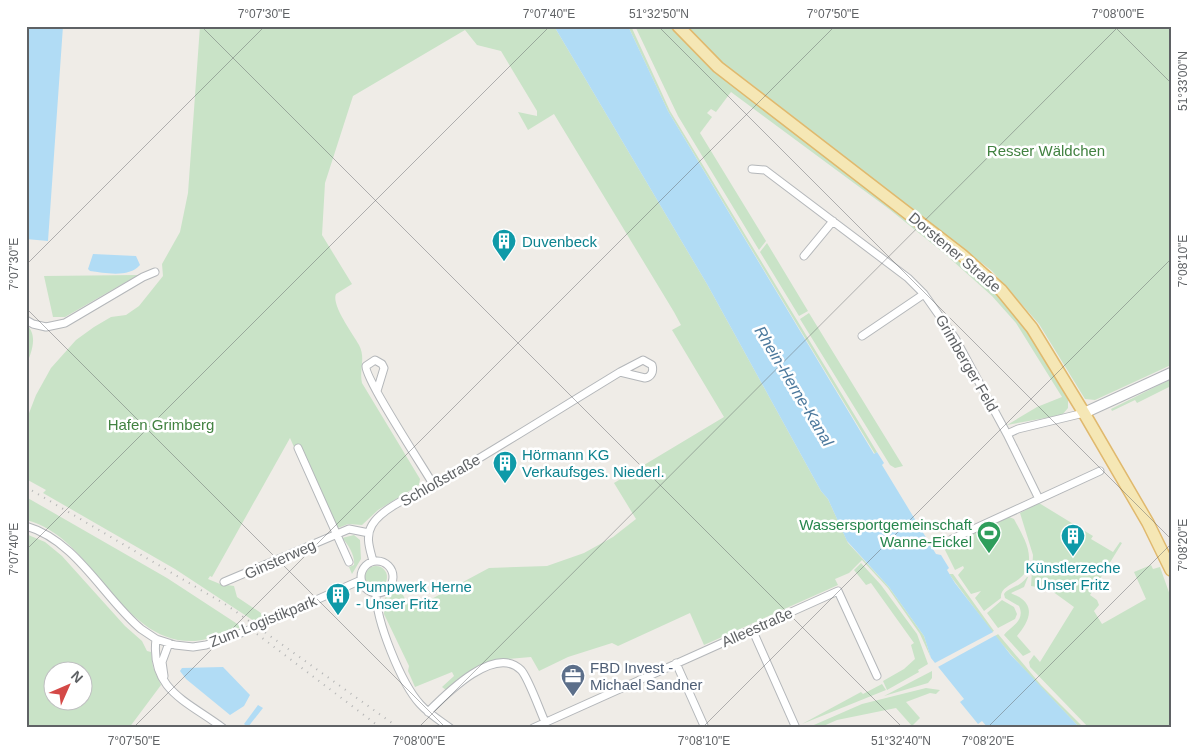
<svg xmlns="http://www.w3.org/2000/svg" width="1197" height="754" viewBox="0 0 1197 754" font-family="Helvetica,sans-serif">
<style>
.green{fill:#c9e3c7;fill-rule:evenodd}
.water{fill:#b1dcf5}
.pier{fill:#efece7}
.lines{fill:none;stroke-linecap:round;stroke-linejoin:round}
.minor-casing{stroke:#b4b7ba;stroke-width:9}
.secondary-casing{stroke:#b3b6ba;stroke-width:12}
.primary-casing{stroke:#e0b96e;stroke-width:14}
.minor{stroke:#fff;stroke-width:7}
.secondary{stroke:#fff;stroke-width:10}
.primary{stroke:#f5e7b5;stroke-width:11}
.rail{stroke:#b4b5b5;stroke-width:2;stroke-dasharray:1 6;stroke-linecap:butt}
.ticks{fill:none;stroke:#5f6265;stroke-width:1;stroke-opacity:0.45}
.labels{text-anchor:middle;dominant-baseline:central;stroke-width:5;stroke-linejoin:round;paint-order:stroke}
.park-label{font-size:15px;fill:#428241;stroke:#fff}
.culture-label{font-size:15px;fill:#0d838f;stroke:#fff;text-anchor:start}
.street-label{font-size:15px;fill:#5f6265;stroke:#fff}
.leisure-label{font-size:15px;fill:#27864d;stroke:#fff;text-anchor:end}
.service-label{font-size:15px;fill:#4e5e75;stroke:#fff;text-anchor:start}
.water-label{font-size:16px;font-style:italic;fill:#4c799d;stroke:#fff}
.neatline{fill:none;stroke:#5f6265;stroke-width:2}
.ticks-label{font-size:12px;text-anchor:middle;fill:#5f6265}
</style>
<rect width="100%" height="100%" fill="#efece7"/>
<!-- green -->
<path class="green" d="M200,26H554L707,284L821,491L828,499L848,543L889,587L924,636L931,658L920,634L888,588L862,560L849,573L835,579L838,585L704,645L690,613L618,646L612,643L568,657L539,671L531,657L496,660L446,690L442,687L454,676L452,672L415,687L408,671L409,666L384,614L385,598L397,584L411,610L489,568L547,566L584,553L613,537L636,519L614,483L724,417L672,330L681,325L674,312L554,114L528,130L518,112L537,116V111L501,51L477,45L465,30L353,96L325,183L322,235L352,284L336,294C331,305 353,334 359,345C366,358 359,370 362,383L420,479L419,485L378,510L362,525L348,524L338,528L299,445L294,447L290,438L212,577L210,576L208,579L220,584L234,586L237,597L261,613L263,618L254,621L175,569L43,493L46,490L26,479V421L36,395L51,368L76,340L94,327L111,317L126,315L139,306L163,276L162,264L180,232L188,193Z
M628,26H631L670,111L877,452L875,454L668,111Z
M635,26H1171V365L1095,400L1085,399L1039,324L992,271L742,77L736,85L989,283L1026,329L1068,400V408L1062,415L1007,425L1037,407L1062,397L1016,323L992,296L945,254L889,209L731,92L716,112L711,109L707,113L712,117L700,133L766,241L759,250L678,116Z
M767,243L808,311L799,316L760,252Z
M138,275L65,317H53L44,276Z
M809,313L903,466L895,468L890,465L800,319Z
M26,324C39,336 31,353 26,366Z
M1171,379V386L1137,403L1135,400L1112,411L1111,409Z
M26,497L167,578L242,627C226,632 211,640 195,641C120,645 95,537 26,520Z
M1039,503L1093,536L1091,539L1113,552L1120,542L1122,543L1090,595L1097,600L1099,605L1094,611L1102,624L1146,599L1134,572L1151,565L1153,569L1160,567L1171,598V728H1089L1030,667L1029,662L1034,655L1040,662L1074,607L1045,586L1043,588L1031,586L1033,555L1020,513Z
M1009,517L1014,519C1020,531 1030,546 1029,560C1028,585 999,582 1001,598L984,611L975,598L981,591L971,594L958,575L964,568L963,566L955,570L943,546Z
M26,534L45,542L62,556L125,626L142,641L147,651L151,652L153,667L161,685L129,728H26ZM52,672H82V702H52Z
M354,535L360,540L361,559L352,574L349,567L354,565C355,556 349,545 342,538Z
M861,563L881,585L917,634L928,664L918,670L919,672L887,690L883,681L904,669L915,659L911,645L914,643L871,583L866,585L854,570Z
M365 577a11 11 0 1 1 22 0a11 11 0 1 1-22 0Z
M949,574H953L994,631L992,632Z
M1027,577H1028L1024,587L1011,593C1014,595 1019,596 1022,599C1036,610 1026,625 1017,636L1031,652L1023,656L1004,635C1010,627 1026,621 1019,606L1005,598L1004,594C1009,587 1019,588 1027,577Z
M1002,600L1014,607L1017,614L1015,619L998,628L987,613Z
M998,634L1041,685L1084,728H1080L1029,675L995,636Z
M932,671V678L928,683L884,696Z
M882,684L886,690L802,724L861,692L863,694Z
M926,688L940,690L936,694L930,693L906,702L920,718L912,726L896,708L837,720L819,728H807L862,704Z"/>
<!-- water -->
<path class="water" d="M26,26H63L48,241L26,239Z
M554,26H628L668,111L874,454L877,452L884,463L882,465L936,554L941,555L949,568L947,570L955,583L1010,654L1080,728H988L982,721L978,724L960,702L964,699L931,658L924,636L889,587L847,541L828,499L821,491L707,284Z
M93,254L136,256L140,265C129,278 105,273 90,271L88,269Z
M223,667L250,695L244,706L230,715L186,679L180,671L182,668Z
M258,705L263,708L248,727L244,724Z"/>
<!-- pier -->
<path class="pier" d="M995,631L998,634L936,668L933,664Z"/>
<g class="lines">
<defs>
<path id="minor" d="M752,169L765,170L908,278L924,294L955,338L1007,434L1039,499
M804,256L833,221
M26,320L33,324L46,327L65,323L143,277L155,272
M862,336L924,294
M643,360L652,365C654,372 651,377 645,378L620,372Z
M377,391L384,368L382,364L375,360L366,366C364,377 423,467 433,484
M1007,434L1018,429L1084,413
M298,448L349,562
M26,526C77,541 103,597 141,629L156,639L175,645L193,647L206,645L244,632L361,580
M952,539L1100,471
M373,561C370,549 365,537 372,525C384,505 424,491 443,480C502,445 561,408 620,372
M361 577a16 16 0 1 1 32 0a16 16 0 1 1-32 0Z
M224,582L349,529L369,533
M376,593C376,621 401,683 420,704C428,713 439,720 450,728
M752,629L796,728
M156,639C150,690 187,701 223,728
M676,663L705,728
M164,676L162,662L169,643
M428,712C446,694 495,644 521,670C528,677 540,711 545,722
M533,728L838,591L877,676"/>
<path id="secondary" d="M1084,413L1171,373"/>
<path id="primary" d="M678,26L718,67L962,255L1001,290L1032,328L1084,413L1148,523L1171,570"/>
</defs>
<!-- minor casing -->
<use href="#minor" class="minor-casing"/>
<!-- secondary casing -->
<use href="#secondary" class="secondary-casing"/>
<!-- primary casing -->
<use href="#primary" class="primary-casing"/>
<!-- minor -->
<use href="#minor" class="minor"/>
<!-- secondary -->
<use href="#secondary" class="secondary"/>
<!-- primary -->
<use href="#primary" class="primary"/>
<!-- rail -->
<path class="rail" d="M26,487L228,606L399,728
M257,634L381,728"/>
</g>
<!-- ticks -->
<path class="ticks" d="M201,26L903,728M658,26L1171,539M1114,26L1171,83M26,265L265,26M26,308L446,728M26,550L550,26M133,728L835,26M418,728L1119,26M702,728L1171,259M987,728L1171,544"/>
<!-- icons -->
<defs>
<symbol id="building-pin" viewBox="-11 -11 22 30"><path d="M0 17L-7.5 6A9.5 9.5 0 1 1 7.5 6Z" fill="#0f9aa8" stroke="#fff"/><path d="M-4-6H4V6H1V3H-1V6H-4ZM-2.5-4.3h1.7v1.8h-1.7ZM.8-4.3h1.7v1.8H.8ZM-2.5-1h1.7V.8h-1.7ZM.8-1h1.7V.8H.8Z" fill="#fff"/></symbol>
<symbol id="stadium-pin" viewBox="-11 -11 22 30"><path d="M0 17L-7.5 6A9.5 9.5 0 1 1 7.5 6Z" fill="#2e9e5b" stroke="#fff"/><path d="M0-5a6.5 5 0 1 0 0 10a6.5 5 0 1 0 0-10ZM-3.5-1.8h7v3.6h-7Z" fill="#fff"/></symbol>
<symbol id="office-pin" viewBox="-11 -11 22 30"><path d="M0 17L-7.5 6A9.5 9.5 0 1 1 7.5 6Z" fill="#5c6f8a" stroke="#fff"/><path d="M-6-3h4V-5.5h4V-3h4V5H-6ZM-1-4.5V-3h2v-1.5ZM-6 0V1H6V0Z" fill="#fff"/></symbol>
</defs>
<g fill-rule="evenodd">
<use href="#building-pin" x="490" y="227" width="28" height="38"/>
<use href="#building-pin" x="491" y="449" width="28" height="38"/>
<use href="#stadium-pin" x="975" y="519" width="28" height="38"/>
<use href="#building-pin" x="1059" y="522" width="28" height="38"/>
<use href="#building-pin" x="324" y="581" width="28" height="38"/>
<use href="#office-pin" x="559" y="662" width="28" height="38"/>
</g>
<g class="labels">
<!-- park labels -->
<g class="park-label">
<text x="1046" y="150">Resser Wäldchen</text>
<text x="161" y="424">Hafen Grimberg</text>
</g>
<!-- culture labels -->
<g class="culture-label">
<text x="522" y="241">Duvenbeck</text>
<text x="522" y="454">Hörmann KG<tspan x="522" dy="17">Verkaufsges. Niederl.</tspan></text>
<text x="1073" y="567" text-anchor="middle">Künstlerzeche<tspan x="1073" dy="17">Unser Fritz</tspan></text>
<text x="356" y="586">Pumpwerk Herne<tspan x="356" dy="17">- Unser Fritz</tspan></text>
</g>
<!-- street labels -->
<g class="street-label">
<text transform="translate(955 252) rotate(40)">Dorstener Straße</text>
<text transform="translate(967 363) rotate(60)">Grimberger Feld</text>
<text transform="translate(440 480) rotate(-30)">Schloßstraße</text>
<text transform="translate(280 559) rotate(-24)">Ginsterweg</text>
<text transform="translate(263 621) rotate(-22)">Zum Logistikpark</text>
<text transform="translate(757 627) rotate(-24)">Alleestraße</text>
</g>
<!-- leisure labels -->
<g class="leisure-label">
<text x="972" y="524">Wassersportgemeinschaft<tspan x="972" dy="17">Wanne-Eickel</tspan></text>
</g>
<!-- service labels -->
<g class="service-label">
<text x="590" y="667">FBD Invest -<tspan x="590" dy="17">Michael Sandner</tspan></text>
</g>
<!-- water labels -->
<g class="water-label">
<text transform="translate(794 386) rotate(59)">Rhein-Herne-Kanal</text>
</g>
</g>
<!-- border -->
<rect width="1197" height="754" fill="none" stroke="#ffffff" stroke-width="55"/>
<!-- north arrow -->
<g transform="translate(68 686) rotate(45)"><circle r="24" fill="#ffffff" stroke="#bfc0c1"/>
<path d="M0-4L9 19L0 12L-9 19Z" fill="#d44947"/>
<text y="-8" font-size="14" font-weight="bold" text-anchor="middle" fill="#5f6265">N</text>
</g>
<rect x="28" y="28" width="1142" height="698" class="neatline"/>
<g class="ticks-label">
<text x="264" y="18">7°07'30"E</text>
<text x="549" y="18">7°07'40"E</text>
<text x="659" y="18">51°32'50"N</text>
<text x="833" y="18">7°07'50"E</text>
<text x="1118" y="18">7°08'00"E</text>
<text transform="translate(1183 81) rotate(-90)" y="4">51°33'00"N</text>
<text transform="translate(1183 261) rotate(-90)" y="4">7°08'10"E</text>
<text transform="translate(14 264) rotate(-90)" y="4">7°07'30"E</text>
<text transform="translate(1183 545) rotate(-90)" y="4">7°08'20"E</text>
<text transform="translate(14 549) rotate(-90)" y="4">7°07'40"E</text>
<text x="134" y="745">7°07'50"E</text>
<text x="419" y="745">7°08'00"E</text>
<text x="704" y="745">7°08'10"E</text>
<text x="901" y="745">51°32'40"N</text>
<text x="988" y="745">7°08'20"E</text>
</g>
</svg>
